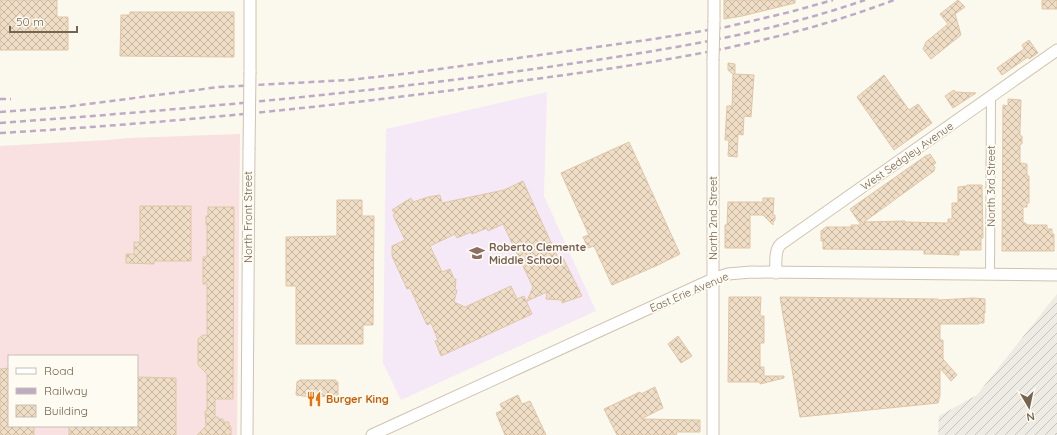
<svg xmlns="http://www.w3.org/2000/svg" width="1057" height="435" viewBox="0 0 1057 435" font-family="Quicksand,sans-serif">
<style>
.industrial{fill:url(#industrial-furrows)}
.education{fill:#f5e9f8}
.medical{fill:#f8e1e0;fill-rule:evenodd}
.building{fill:url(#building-cross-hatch);stroke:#e0c6a8}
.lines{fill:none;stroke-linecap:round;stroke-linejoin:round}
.street-casing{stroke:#cdc3b2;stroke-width:10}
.secondary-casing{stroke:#cfc3b0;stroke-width:13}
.street{stroke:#fff;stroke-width:8}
.secondary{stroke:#fff;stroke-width:11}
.rail{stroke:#bdaac6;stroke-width:2.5;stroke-dasharray:6 4;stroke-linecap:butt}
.secondary-bridge-casing{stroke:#cfc3b0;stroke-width:13;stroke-linecap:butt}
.secondary-bridge{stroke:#fff;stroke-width:11}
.labels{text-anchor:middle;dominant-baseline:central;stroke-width:3.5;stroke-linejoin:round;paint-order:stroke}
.street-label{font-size:11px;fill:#756450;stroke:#fefbf3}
.education-label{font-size:11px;font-weight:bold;fill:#785e54;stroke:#fefbf3;text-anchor:start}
.food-label{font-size:11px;font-weight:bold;fill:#c56008;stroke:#fefbf3;text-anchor:start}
</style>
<defs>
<pattern id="industrial-furrows" width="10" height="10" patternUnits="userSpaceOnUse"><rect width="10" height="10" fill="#eeeae4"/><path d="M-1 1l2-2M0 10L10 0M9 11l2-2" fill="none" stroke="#c5c1bb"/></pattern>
<pattern id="building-cross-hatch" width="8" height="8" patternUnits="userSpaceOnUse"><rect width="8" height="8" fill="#efddc6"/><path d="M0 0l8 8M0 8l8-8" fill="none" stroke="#c6b7a3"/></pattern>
</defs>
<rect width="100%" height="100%" fill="#fbf8ed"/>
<!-- industrial -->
<path class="industrial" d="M1057,294V435H938L939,416L977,395Z"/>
<!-- education -->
<path class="education" d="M547,92L544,196L596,311L401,400L383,363L386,129Z"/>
<!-- medical -->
<path class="medical" d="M240,134L237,435H0V146L108,140L129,138ZM9,356H137V426H9Z"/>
<!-- building -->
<path class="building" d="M0,0H57V17H68V50H0Z
M724,0H795V3L742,16L724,19Z
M958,0L965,7L955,14L961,35L931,59L923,49L926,42L948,24L940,14Z
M1042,0H1057V9H1042Z
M130,12H234V57L120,56L121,15H130Z
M1029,40L1038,53L1029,59L1028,57L1002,75L997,68L1024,49L1022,45Z
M728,63L735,64V74L754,75L751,117L744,116L743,135L738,134L737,157L728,156L729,140H725L727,106H732L733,74L728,70Z
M884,75L909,110L918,104L932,123L894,150L857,97Z
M954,90L955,92L976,93L953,108L945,96Z
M1008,99L1021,100L1020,128V136H1022V144H1020V163L1027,164V176H1029V203H1027V207H1023V223H1026V225H1047V229H1052V234H1054V251H1002L1003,105L1008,106Z
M629,142L680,254L658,265L612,285L594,246L588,248L583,237L589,235L561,173Z
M930,154L936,163L933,165L935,167L934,171L864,222L905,221V222L948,223V219H952V203H958V187L967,186V185H982L983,238H981V250H959V255L933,254H924V250L823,249V241H821V231L826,227H851V225H861L850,209L927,155V156Z
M523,181L559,260L563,258L582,296L562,303V300L546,299L547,292L527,301L533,287L503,224L488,231L487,228L472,234L471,232L457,238L455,234L430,246L442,272L450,269L454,279H456L455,290H457L454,302L465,307L511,286L517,299L524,296L532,314L441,356L435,341L438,340L431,323L427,325L410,288L407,289L392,256V246L405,240L393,215L395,214L392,210L411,198L413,202L428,197L440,195L442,203L504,190Z
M763,198H774L773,215H775V220L773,222V225L763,215H750V248H725V225H727L728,202H763Z
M337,200H362V216H374L373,325H363V344H296V286H286V237L337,236Z
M140,206H191V261H154V264L126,263V254H134V242H140Z
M208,207H234L233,399H215V417H218V419H223V422H229V425L231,427V435H197L206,426L205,411H207V374L198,365V339L203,335H207V284H203V257H207V225H206V216H208Z
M729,297H761L760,316H764V343H760V367H764V376H784V378L760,384V382H728Z
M780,297L938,299V300L974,298L985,299V313H984V323H979V324H940V340H943V359L957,375L951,381L940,368V395L938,403L800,417Z
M678,336L692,356L681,363L668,344Z
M9,368V426H34V435H0V369Z
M137,377L176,378V435H69V426H137Z
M300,380H336V382H338V396L311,397L296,395L297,382Z
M655,387L663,408L641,419L700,420V432H676L677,435H617L604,409L640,392L641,394Z
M518,395L522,404L530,401L546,435H505L496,413L503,410L500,404Z"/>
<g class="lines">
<defs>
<path id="street" d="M990,275L991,97"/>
<path id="secondary" d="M714,0V20
M250,72V0
M776,273C776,264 774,250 781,244L1057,50
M247,435L249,150
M372,435L713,279L728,274L751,272L1057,275
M713,435V61"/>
</defs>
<!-- street casing -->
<use href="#street" class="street-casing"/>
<!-- secondary casing -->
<use href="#secondary" class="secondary-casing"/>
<!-- street -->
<use href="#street" class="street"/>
<!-- secondary -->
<use href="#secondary" class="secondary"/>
<!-- rail -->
<path class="rail" d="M0,99H11
M0,112L65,107L219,87L349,80L411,73L654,39L726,27L790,12L833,0
M0,123C179,110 357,94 534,69C646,53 758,37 865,0
M0,133C171,123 342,106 512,82C642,65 771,47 894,0"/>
<defs>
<path id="secondary-bridge" d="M713,61L714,20
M249,150L250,72"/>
</defs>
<!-- secondary-bridge casing -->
<use href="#secondary-bridge" class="secondary-bridge-casing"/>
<!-- secondary-bridge -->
<use href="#secondary-bridge" class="secondary-bridge"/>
</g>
<!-- icons -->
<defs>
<symbol id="school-bare" viewBox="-9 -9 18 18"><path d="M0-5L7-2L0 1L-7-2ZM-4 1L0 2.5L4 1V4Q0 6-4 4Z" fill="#8d6e63" stroke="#fefbf3" stroke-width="2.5" paint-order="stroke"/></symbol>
<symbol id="restaurant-bare" viewBox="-9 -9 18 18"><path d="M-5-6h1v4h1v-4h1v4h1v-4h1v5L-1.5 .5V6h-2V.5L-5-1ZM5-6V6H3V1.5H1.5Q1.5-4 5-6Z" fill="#e8710a" stroke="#fefbf3" stroke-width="2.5" paint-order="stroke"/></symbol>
</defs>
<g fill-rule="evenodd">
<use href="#school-bare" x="466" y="242" width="22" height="22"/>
<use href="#restaurant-bare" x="303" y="388" width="22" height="22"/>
</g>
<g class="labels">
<!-- street labels -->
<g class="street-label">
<text transform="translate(907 156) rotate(-35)">West Sedgley Avenue</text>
<text transform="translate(991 186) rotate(-90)">North 3rd Street</text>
<text transform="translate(248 217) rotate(-90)">North Front Street</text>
<text transform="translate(713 218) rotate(-90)">North 2nd Street</text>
<text transform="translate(689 292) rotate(-23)">East Erie Avenue</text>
</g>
<!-- education labels -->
<g class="education-label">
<text x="489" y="247">Roberto Clemente<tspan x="489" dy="13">Middle School</tspan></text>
</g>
<!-- food labels -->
<g class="food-label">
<text x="326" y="399">Burger King</text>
</g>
</g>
<!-- legend -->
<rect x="8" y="355" width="130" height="72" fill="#fefbf3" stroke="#c7bfb2"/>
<rect x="16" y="368" width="20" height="6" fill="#ffffff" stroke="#c7bfb2"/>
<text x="44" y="375" font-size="12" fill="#756450">Road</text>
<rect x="16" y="388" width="20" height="6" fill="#bdaac6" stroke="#c7bfb2"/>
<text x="44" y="395" font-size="12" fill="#756450">Railway</text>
<rect x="16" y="405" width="20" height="12" fill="url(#building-cross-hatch)" stroke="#c7bfb2"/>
<text x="44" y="415" font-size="12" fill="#756450">Building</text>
<!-- north arrow -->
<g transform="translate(1029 407) rotate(171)" stroke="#fefbf3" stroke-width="3" paint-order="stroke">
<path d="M0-3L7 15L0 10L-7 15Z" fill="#756450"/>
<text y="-6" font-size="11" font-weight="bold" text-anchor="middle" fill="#756450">N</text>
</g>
<!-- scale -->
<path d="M10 26v6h67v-6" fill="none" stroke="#756450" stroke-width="2"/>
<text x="16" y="26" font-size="12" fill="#756450" stroke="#fefbf3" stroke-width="3" paint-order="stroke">50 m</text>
</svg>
